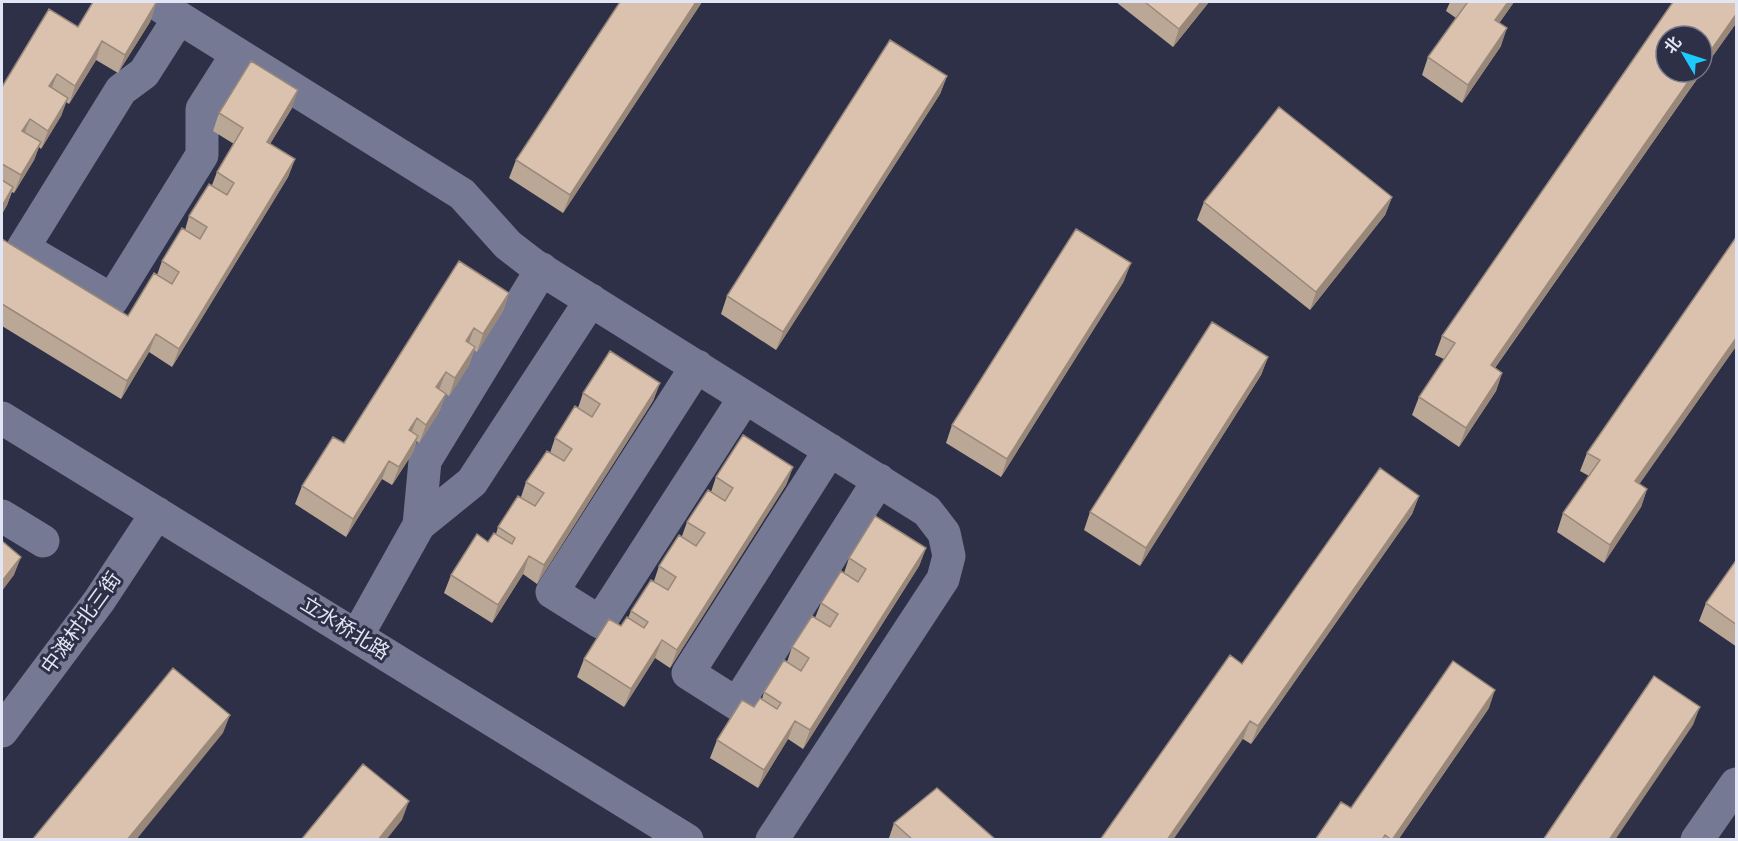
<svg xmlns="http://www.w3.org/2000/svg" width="1738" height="841" viewBox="0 0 1738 841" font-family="'Nunito Sans','Noto Sans SC',sans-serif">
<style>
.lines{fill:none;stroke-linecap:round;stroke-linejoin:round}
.minor{stroke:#757993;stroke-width:33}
.wall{fill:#bba796}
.shaded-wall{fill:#99887a}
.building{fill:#dac2ae;stroke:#99887a;stroke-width:1.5}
.labels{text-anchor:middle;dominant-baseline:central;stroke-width:6;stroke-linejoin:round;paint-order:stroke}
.street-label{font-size:20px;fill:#e2e5f3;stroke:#2d3046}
</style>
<rect width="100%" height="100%" fill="#2d3046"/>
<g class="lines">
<!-- minor -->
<path class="minor" d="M154,2L462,194L508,245L534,265L927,511L944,533L949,556L943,579L772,840
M179,18L144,73L121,90L23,248L112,300L202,155V109L237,54
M697,366L552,592L600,622L745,397
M2,418L687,840
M830,450L688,673L737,704L879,480
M2,516L43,541
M419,525L425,461L542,269
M357,636L419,525L472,482L591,300
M2,731L99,601L157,513
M1697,840L1736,784"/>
</g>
<!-- wall -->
<path class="wall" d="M702,2L563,213L509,178L516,160Z
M1116,2H1209L1173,47Z
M1450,2H1514L1499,23L1501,46L1462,103L1422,75L1428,57L1456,18L1446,11Z
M1673,2H1737V22L1702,71V36H1666V72H1702L1495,368L1502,373L1496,391L1459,447L1412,415L1419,397L1444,359L1435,355L1442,336Z
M156,3L150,22L118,73L96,60L69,104L66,102L61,116L41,149L39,147L34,160L14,193L12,192L7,205L2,214V87L78,27Z
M947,76L940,94L776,350L721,314L727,296Z
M292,108L270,144L295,159L288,177L172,367L149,352L121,399L2,326V239L128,316L157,275L162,261L185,230L189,216L212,185L217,172L234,144L213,131L219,113Z
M1392,197L1385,215L1310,310L1197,220L1204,202Z
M1737,236V345L1639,484L1647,489L1641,507L1604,563L1557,532L1563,513L1589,476L1580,471L1587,453Z
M1124,281L1001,477L946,443L952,425Z
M509,293L503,311L477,352L474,350L469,365L449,396L446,394L439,412L419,443L417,441L412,454L392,485L382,479L346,537L295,504L302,486L344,443Z
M1268,357L1261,375L1140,566L1084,530L1090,512Z
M660,383L653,401L537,584L523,574L492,623L444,593L451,575L488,542L496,534L498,527L521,497L526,482L550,453L555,438L578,408L583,393Z
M793,467L786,485L670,668L655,658L624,707L577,677L584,659L621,626L628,618L631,611L654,581L659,566L682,536L687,522L711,492L716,477Z
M1419,496L1412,514L1251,744L1243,739L1242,664Z
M926,548L919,566L803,749L788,739L758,788L710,758L717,740L754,707L762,699L764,692L787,662L792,647L815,618L821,603L844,573L849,558Z
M1737,559V647L1699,621L1706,603Z
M1489,708L1398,840H1315L1351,808Z
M894,823L996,840H891L889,838Z"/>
<!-- shaded-wall -->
<path class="shaded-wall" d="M696,2H702L563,213L570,195Z
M1201,2H1209L1173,47L1179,29Z
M1508,2H1514L1489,38L1495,20Z
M156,3L150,22L118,73L125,55Z
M1737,13V22L1702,71V63Z
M1507,28L1501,46L1462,103L1468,85Z
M102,41L96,60L69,104L75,86Z
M1695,72H1702L1484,383L1491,365Z
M57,74L50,93L49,86Z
M947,76L940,94L776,350L783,332Z
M298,90L292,108L260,160L267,142Z
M68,98L61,116L41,149L48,131Z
M30,119L23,137L22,131Z
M41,142L34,160L14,193L21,175Z
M295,159L288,177L172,367L179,349Z
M13,187L7,205L2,214V206Z
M1392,197L1385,215L1310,310L1316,292Z
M1131,263L1124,281L1001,477L1007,459Z
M509,293L503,311L477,352L483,334Z
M474,328L468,346L466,341Z
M156,334L149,352L121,399L127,381Z
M1737,337V345L1629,499L1635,481Z
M475,347L469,365L449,396L455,378Z
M1268,357L1261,375L1140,566L1146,548Z
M446,372L439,390L436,387Z
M1502,373L1496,391L1459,447L1466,428Z
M660,383L653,401L537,584L544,565Z
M446,394L439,412L419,443L426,425Z
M417,418L410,437L409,430Z
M418,436L412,454L392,485L399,467Z
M389,461L382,479L346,537L353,519Z
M793,467L786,485L670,668L677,650Z
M1647,489L1641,507L1604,563L1610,545Z
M1419,496L1412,514L1251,744L1258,726Z
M926,548L919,566L803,749L810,730Z
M529,556L523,574L492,623L498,605Z
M21,557L14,575L2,591V581Z
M662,640L655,658L624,707L631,689Z
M1495,690L1489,708L1398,840H1392Z
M1700,707L1693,725L1615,840H1609Z
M230,715L223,733L136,840H127Z
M795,721L788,739L758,788L764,770Z
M1250,721L1243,739L1173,840H1167Z
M409,801L402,820L386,840H378Z"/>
<!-- building -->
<path class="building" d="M93,2H153L156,3L125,55L102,41L75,86L57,74L49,86L68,98L48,131L30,119L22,131L41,142L21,175L2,164V87L49,9L78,27Z
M620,2H696L570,195L516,160Z
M1145,2H1201L1179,29Z
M1465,2H1508L1495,20L1507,28L1468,85L1428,57L1467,3Z
M1673,2H1737V13L1702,63V36H1666V72H1695L1491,365L1502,373L1466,428L1419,397L1455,343L1442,336Z
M890,40L947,76L783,332L727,296Z
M251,61L298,90L267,142L295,159L179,349L156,334L127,381L2,304V239L128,316L154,273L172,284L179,272L162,261L182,228L200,239L207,227L189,216L209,184L227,195L234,183L217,172L243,128L219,113Z
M1279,107L1392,197L1316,292L1204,202Z
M2,180L13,187L2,206Z
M1076,229L1131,263L1007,459L952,425Z
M1737,236V337L1635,481L1647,489L1610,545L1563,513L1600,460L1587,453Z
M459,261L509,293L483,334L474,328L466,341L475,347L455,378L446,372L436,387L446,394L426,425L417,418L409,430L418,436L399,467L389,461L353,519L302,486L333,437L344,443Z
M1212,322L1268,357L1146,548L1090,512Z
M610,351L660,383L544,565L529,556L498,605L451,575L477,534L488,542L494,533L512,544L515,538L498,527L518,496L535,506L544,493L526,482L547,451L564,461L572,449L555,438L575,406L592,417L600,404L583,393Z
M743,435L793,467L677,650L662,640L631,689L584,659L609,619L621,626L627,617L644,628L648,622L631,611L651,580L668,590L676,577L659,566L679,535L696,546L705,533L687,522L708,490L725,501L733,488L716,477Z
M1380,468L1419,496L1258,726L1250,721L1167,840H1100L1230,655L1242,664Z
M875,516L926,548L810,730L795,721L764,770L717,740L742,700L754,707L760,698L777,709L781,703L764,692L784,660L801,671L809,658L792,647L812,616L830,627L838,614L821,603L841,571L858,582L866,569L849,558Z
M2,541L21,557L2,581Z
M1737,559V625L1706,603Z
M1453,661L1495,690L1392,840L1385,835L1382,840H1315L1341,802L1351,808Z
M173,668L230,715L127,840H32Z
M1654,676L1700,707L1609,840H1543Z
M363,764L409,801L378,840H301Z
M937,788L996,840H913L894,823Z"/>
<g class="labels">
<!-- street labels -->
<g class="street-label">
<text transform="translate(81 623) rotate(-54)">中滩村北三街</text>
<text transform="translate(345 628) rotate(32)">立水桥北路</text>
</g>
</g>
<!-- border -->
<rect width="1738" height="841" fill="none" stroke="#e2e5f3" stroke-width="6"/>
<!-- north arrow -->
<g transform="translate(1684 54) rotate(309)"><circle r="28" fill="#2d3046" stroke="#75788b" stroke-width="1.5"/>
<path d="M0-4.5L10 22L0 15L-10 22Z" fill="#1ec9fd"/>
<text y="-9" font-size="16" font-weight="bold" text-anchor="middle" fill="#e2e5f3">北</text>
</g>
</svg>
